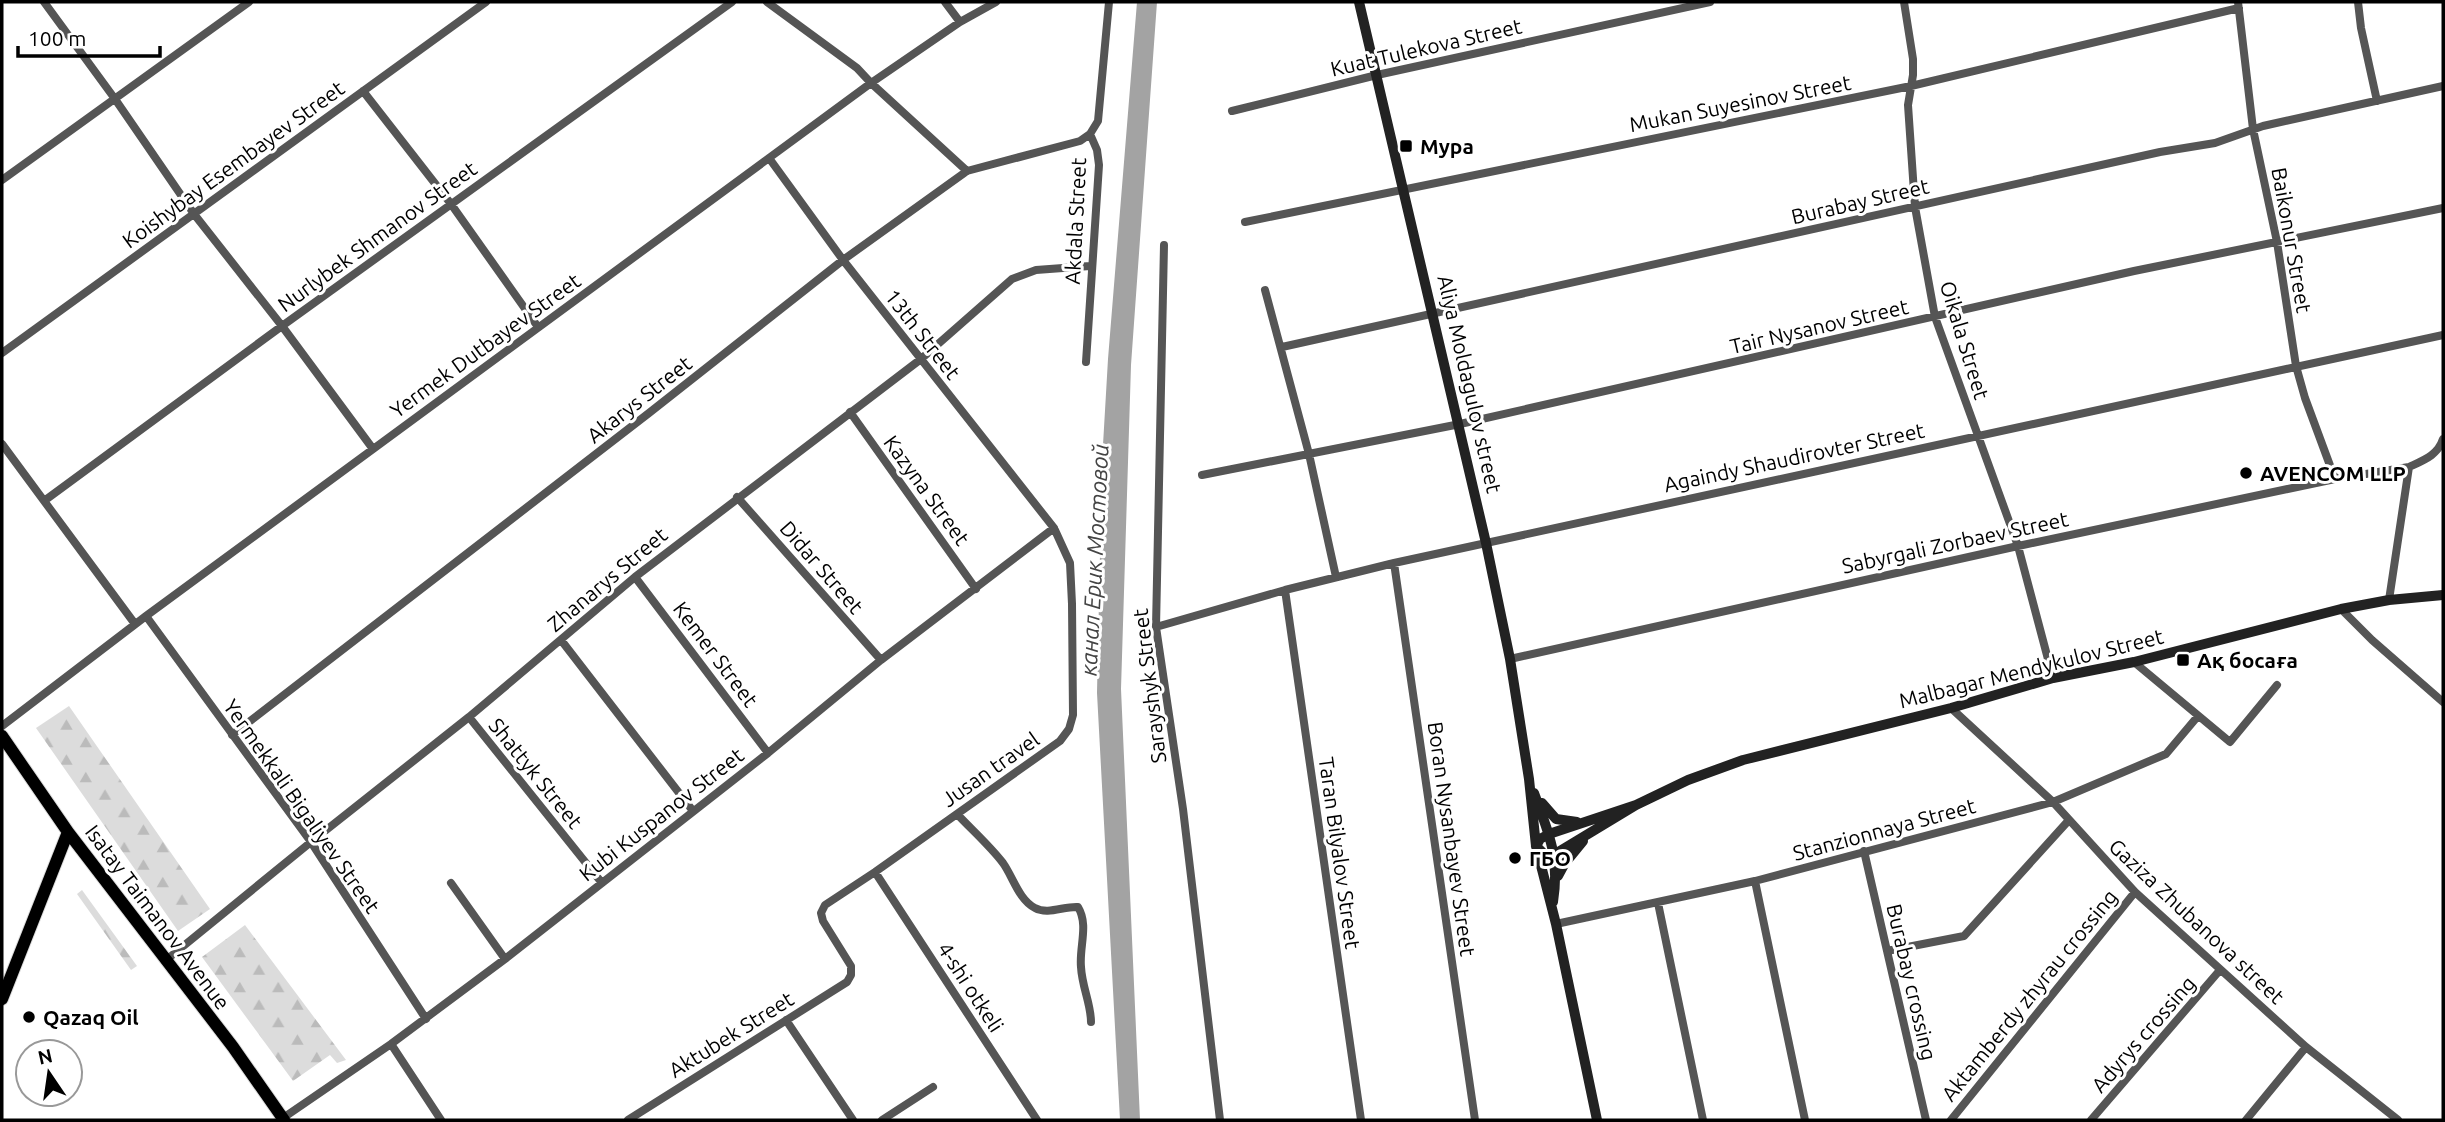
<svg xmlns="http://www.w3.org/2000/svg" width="2445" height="1122" viewBox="0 0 2445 1122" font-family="Ubuntu,sans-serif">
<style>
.forest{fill:url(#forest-firs)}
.water{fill:#a3a3a3}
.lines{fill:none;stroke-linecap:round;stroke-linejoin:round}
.primary-casing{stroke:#dbdbdb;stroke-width:14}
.minor{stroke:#555;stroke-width:8}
.secondary{stroke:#222;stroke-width:10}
.primary{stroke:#000;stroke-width:12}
.poi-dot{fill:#000;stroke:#fff;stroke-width:2.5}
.labels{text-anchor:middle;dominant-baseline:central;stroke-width:6;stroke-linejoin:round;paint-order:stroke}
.street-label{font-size:21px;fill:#000;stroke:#fff}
.poi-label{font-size:21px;font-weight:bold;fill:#000;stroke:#fff;text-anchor:start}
.water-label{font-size:23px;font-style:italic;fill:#444;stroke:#fff}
</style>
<defs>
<pattern id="forest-firs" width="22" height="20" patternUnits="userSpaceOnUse" patternTransform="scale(1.75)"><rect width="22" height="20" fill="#dcdcdc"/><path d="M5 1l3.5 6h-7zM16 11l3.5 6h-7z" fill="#bbb"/></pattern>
</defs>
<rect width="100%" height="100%" fill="#fff"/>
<!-- forest -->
<path class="forest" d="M69,706L210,909L178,931L36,728Z
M82,890L137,966L131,970L77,894Z
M245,925L346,1060L337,1063L330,1055L293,1081L202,957Z"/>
<!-- water -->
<path class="water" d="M1137,2H1157L1131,365L1121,689L1140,1120H1120L1097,693L1102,462L1108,359Z"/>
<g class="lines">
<defs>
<path id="primary" d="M2,736L68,832L233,1047L284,1120
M2,999L68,832"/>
</defs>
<!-- primary casing -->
<use href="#primary" class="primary-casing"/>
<!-- minor -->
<path class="minor" d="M44,2L115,99L194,214L282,326L373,449
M767,2L857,68L871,83L967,171
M945,2L960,22
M1904,2L1913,59V75L1908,105L1915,207L1935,317L2018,546L2053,678
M2238,2L2253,129L2277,242L2296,366L2305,398L2335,479
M2358,2L2361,28L2377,101
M363,91L451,204L538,327
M1232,111L1377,75L1710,2
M2,180L249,2
M1245,222L1911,86L2239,8
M1164,245L1156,627L1183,809L1220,1120
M1265,290L1309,454L1336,577
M1282,347L2160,152L2215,143L2263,126L2443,86
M2,353L486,2
M1086,362L1099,165L1097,150L1090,134L1098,121L1109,2
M850,412L976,589
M2,444L135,624
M1202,475L1460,424L2134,271L2443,208
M737,497L881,660
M44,501L282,326L732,2
M1394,563L1475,1120
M635,577L768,753
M1285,590L1361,1120
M2389,600L2409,467C2424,460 2438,455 2443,439
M2341,609L2372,640L2443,702
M146,616L311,842L426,1019
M1156,627L1285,590L1394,563L2443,335
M561,640L693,811
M1510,659L2018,546L2335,479L2409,467
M2134,662L2230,742L2277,685
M1951,708L2053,802L2135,892L2306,1047L2398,1120
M469,717L602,883
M2,726L146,616L871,83L960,22L996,2
M232,735L649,413L843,260L967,171L1080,141L1090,134
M957,814C972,830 990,846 1003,863C1013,877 1019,900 1035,908C1048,915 1064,906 1078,907C1089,925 1079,947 1081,967C1082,987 1091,1004 1091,1022
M1864,851L1926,1120
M875,872L1037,1120
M1755,881L1805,1120
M451,883L505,959
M1658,903L1703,1120
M1556,924L1755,881L2053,802L2166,754L2198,716
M1887,951L1964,936L2069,820
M165,961L311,842L469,717L635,577L921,359L1012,279L1036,270L1090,266
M786,1020L853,1120
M391,1044L441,1120
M283,1118L391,1044L505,959L768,753L881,660L1054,528
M628,1120L847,982L851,975V966L823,921L821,913L825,905L875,872L1060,741L1069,729L1073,715L1072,604L1070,563L1054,528L843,260L769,158
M882,1120L933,1087
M1951,1120L2135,892
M2091,1120L2220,970
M2246,1120L2306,1047"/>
<!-- secondary -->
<path class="secondary" d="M1359,2L1486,543L1510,659L1529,779L1536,846L1556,924L1597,1120
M1534,793C1549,834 1560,857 1553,902
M1542,803L1556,819L1577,822
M1636,805L1549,834L1540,839L1536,846L1544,854H1555L1636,805L1688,780L1743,760L1951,708L2053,678L2134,662L2341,609L2389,600L2443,595
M1558,876L1565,863L1583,841"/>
<!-- primary -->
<use href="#primary" class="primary"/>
</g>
<!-- markers -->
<g class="poi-dot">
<rect x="1399" y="139" width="14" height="14" rx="3.5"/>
<circle cx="2246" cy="473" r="7"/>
<rect x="2176" y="653" width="14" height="14" rx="3.5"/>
<circle cx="1515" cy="858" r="7"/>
<circle cx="29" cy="1017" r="7"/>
</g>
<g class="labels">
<!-- street labels -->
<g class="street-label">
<text transform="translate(1426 47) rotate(-13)">Kuat Tulekova Street</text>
<text transform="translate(1740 103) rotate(-11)">Mukan Suyesinov Street</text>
<text transform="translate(233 164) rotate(-36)">Koishybay Esembayev Street</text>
<text transform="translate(1860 201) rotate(-13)">Burabay Street</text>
<text transform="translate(1075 221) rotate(-87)">Akdala Street</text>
<text transform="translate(377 236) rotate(-36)">Nurlybek Shmanov Street</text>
<text transform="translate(2292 240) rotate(80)">Baikonur Street</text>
<text transform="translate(1819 326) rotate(-13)">Tair Nysanov Street</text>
<text transform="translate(923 334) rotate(52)">13th Street</text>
<text transform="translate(1965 340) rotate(73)">Oikala Street</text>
<text transform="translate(485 345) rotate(-36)">Yermek Dutbayev Street</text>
<text transform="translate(1470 384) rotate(77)">Aliya Moldagulov street</text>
<text transform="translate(639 399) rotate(-38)">Akarys Street</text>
<text transform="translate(1794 457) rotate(-12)">Againdy Shaudirovter Street</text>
<text transform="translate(927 490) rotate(54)">Kazyna Street</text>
<text transform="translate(1955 542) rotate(-12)">Sabyrgali Zorbaev Street</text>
<text transform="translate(822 567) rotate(49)">Didar Street</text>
<text transform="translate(607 579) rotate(-40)">Zhanarys Street</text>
<text transform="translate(716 654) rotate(53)">Kemer Street</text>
<text transform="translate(2031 668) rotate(-14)">Malbagar Mendykulov Street</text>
<text transform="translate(1149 686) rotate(-97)">Sarayshyk Street</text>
<text transform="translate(990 769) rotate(-35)">Jusan travel</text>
<text transform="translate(536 773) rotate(51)">Shattyk Street</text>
<text transform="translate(302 806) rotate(55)">Yermekkali Bigaliyev Street</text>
<text transform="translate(661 814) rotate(-38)">Kubi Kuspanov Street</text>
<text transform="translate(1884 829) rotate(-15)">Stanzionnaya Street</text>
<text transform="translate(1452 839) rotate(82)">Boran Nysanbayev Street</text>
<text transform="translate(1340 853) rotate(82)">Taran Bilyalov Street</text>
<text transform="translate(158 917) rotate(53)">Isatay Taimanov Avenue</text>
<text transform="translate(2197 921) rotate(43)">Gaziza Zhubanova street</text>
<text transform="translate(1912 982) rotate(77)">Burabay crossing</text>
<text transform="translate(971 987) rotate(57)">4-shi otkeli</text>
<text transform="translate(2029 995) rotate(-51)">Aktamberdy zhyrau crossing</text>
<text transform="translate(731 1034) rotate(-32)">Aktubek Street</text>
<text transform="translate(2143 1034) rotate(-49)">Adyrys crossing</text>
</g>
<!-- poi labels -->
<g class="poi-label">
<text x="1420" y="146">Мура</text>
<text x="2260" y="473">AVENCOM LLP</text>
<text x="2197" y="660">Ақ босаға</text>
<text x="1529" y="858">ГБО</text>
<text x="43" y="1017">Qazaq Oil</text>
</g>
<!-- water labels -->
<g class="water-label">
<text transform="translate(1094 560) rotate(-87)">канал Ерик Мостовой</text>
</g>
</g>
<!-- border -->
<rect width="2445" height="1122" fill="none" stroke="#000000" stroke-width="7"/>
<!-- north arrow -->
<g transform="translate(49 1073) rotate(347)"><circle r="33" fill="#ffffff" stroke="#999999" stroke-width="2"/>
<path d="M0-5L12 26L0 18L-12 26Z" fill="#000000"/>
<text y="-10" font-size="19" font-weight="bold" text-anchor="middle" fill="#000000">N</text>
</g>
<!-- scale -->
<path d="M18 46v10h142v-10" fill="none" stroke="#000000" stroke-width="3.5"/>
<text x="28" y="46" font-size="21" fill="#000000" stroke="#ffffff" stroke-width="5" paint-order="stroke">100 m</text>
</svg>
